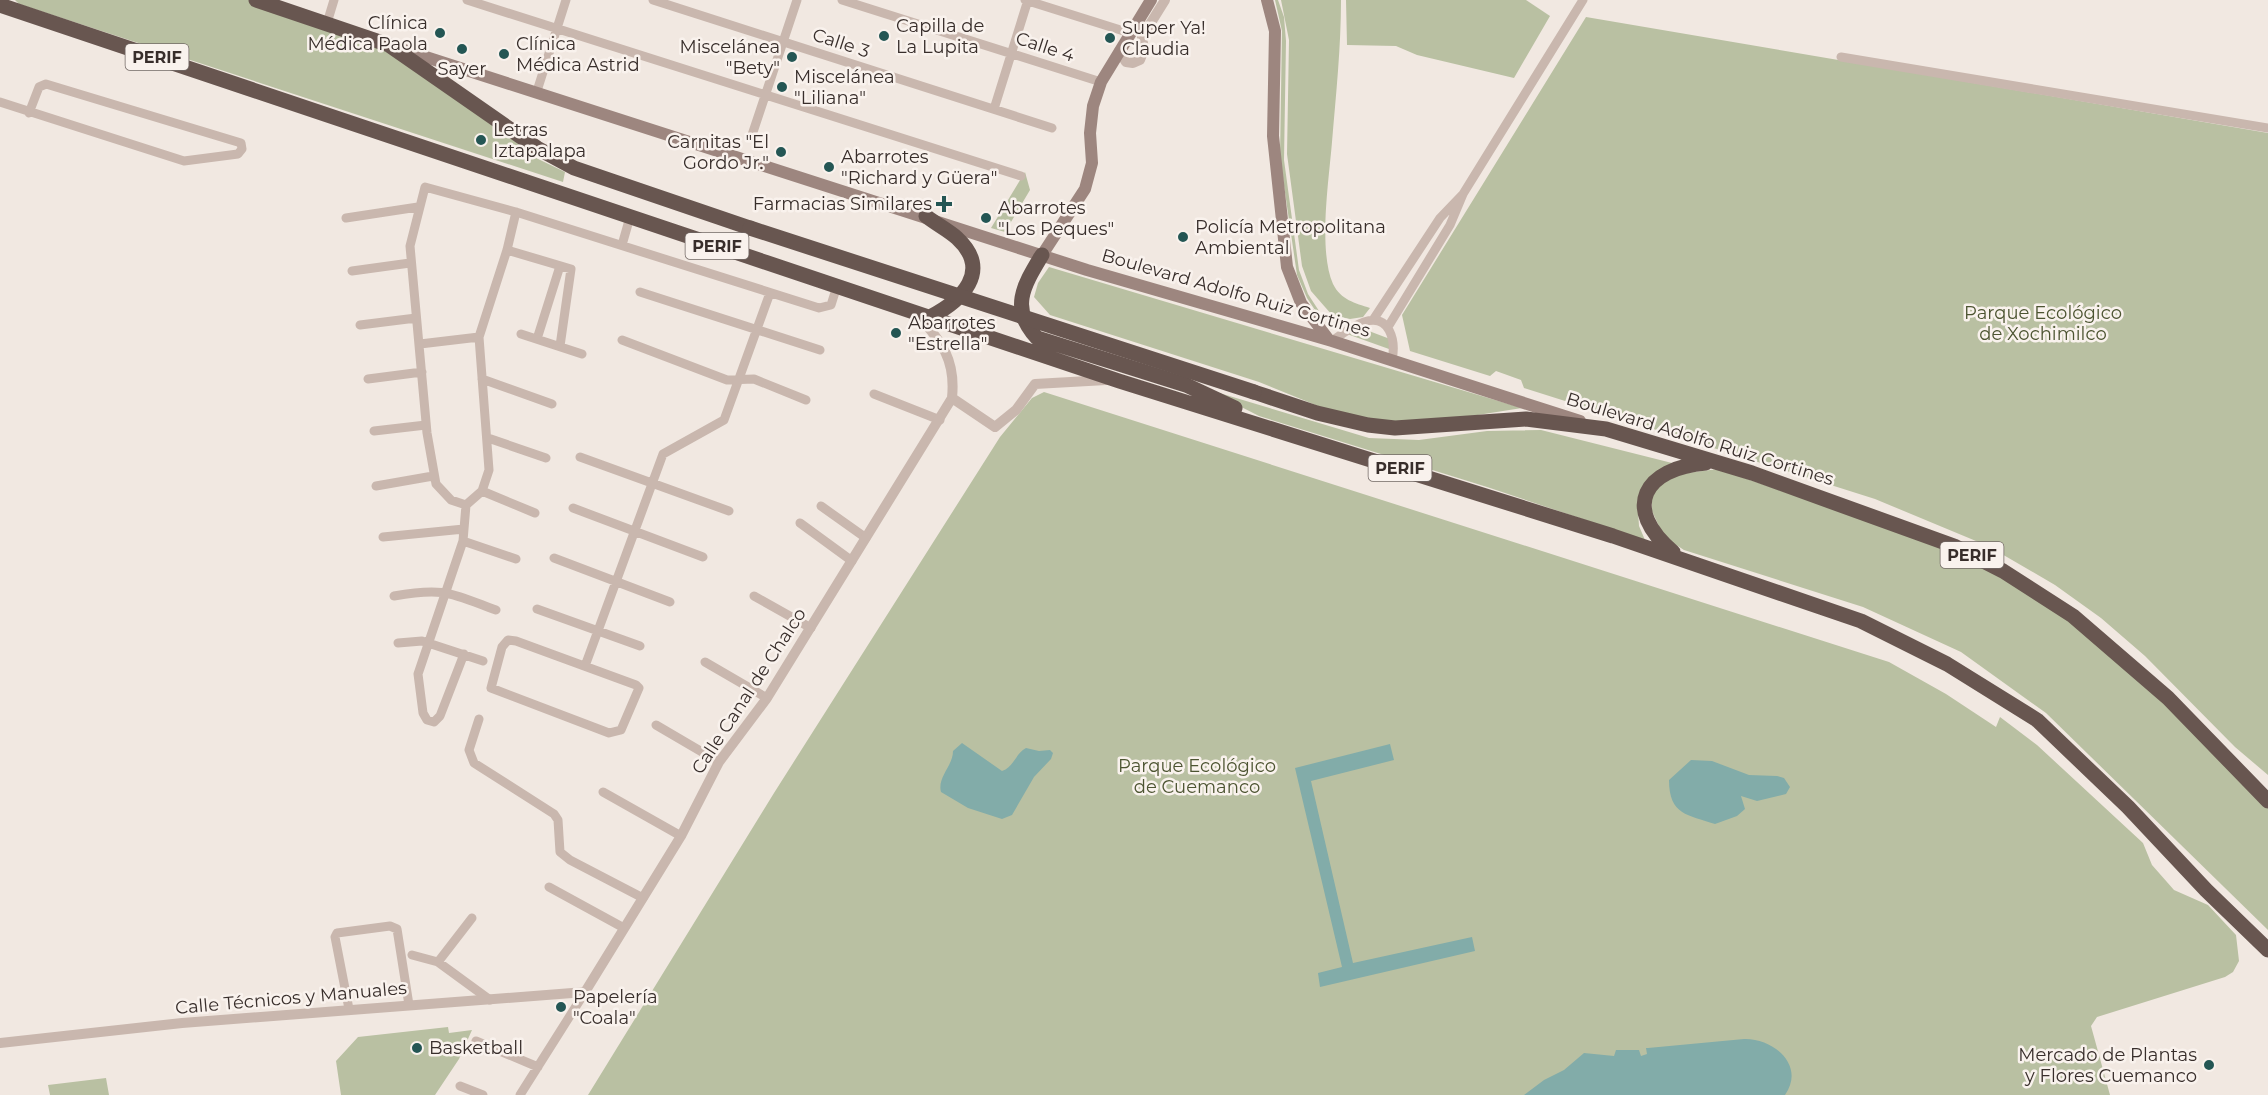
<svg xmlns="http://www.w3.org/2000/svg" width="2268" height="1095" viewBox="0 0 2268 1095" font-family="Montserrat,sans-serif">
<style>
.green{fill:#b9c0a2}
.water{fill:#82aca9}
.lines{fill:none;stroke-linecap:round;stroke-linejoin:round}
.minor{stroke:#c9b7ae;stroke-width:9}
.tertiary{stroke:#c9b7ae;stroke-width:10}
.secondary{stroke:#9d867f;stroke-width:12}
.trunk{stroke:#685650;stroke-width:15}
.trunk-bridge{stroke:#685650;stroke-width:15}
.poi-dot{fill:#245654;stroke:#f9f2ed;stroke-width:2}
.labels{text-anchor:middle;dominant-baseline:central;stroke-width:5;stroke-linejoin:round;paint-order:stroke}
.shield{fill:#f9f2ed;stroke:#726965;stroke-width:1.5}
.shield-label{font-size:16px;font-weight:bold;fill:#382e2b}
.poi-label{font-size:18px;fill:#382e2b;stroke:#f9f2ed;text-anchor:start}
.street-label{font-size:18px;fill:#382e2b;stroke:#f9f2ed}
.park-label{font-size:18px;fill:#4c5431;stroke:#f9f2ed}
</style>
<rect width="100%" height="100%" fill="#f1e8e1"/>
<!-- green -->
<path class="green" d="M15,0H254L394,43L534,157L565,172L563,182L19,4Z
M1275,0H1278L1284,17L1286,41L1284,160L1299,270L1308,294L1319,311L1317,313L1307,298L1297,275L1280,158L1282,31Z
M1281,0H1341C1341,47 1336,95 1332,142C1329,180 1318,250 1333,284C1341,300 1355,303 1370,308L1363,317L1350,319L1332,315L1311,291L1302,266L1287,154L1289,40Z
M1346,0H1526L1550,16L1514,78L1417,55L1396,46L1347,45Z
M1586,17L2268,133V775L2235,747L2145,656L2101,618L2055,585L1988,546L1875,499L1524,388L1521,380L1496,371L1490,376L1410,351L1402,315Z
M1025,172L1030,190L1005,232L991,228Z
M1049,267L1522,408L1446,420L1378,422L1323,408L1259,382L1050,315L1034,297L1038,283Z
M1361,328L1390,339L1389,349L1347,334Z
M1206,389L1369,438L1419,440L1487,431L1541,430L1676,464L1638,511L1639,526L1645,540L1487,487L1259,416Z
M1044,392L1889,662L1946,694L1996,727L2000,717L2037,745L2143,843L2152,865L2174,890L2208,905L2236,935L2239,961L2233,972L2225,977L2097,1017L2091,1026L2110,1095H588L774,793L1000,437L1032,398Z
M1718,469L1959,552L2075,621L2167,705L2268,808V930L2046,713L1961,652L1863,607L1684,550L1664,537L1652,511V490L1664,476Z
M448,1027L449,1033L472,1030L459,1059L435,1095H341L336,1061L358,1037Z
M106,1078L109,1095H50L48,1085Z"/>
<!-- water -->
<path class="water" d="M962,743L1002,771C1014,767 1015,754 1026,748L1039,751L1050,750L1053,753L1051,759L1034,777L1012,815L1002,819L968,808L941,792C937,777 953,766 953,751Z
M1390,744L1394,760L1311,781L1353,963L1472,937L1475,951L1320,987L1318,973L1342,967L1295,768Z
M1691,760L1712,761L1749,775L1777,776L1784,778L1790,787L1786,794L1757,801L1741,796L1745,809L1737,816L1715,824C1688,815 1669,815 1669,780Z
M1744,1039C1773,1038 1806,1065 1785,1095H1524L1544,1080L1564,1070L1584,1053L1614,1056L1616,1050H1639L1641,1056L1647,1054L1646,1048H1648Z"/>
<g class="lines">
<!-- minor -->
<path class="minor" d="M467,0L1021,176
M653,0L1052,128
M842,0L1101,82
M1025,0L1130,33
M327,23L334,0
M1841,57L2268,128
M537,91L566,0
M0,102L184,161L238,154L242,149L241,143L46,84L39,87L29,113
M994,109L1028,0
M752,135L797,0
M1463,194L1583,0
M346,218L418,207
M622,245L630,217
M507,250L571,269L560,346
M352,271L410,263
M640,292L820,350
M1373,320L1440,218L1463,194L1450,225L1388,327
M360,325L416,318
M521,334L582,354
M537,339L560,266
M622,340L727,380L754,379L806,400
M1332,341C1342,334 1352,326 1364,322C1390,313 1396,341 1392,360
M420,344L479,337
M368,379L422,372
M482,379L552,404
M874,394L940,420
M374,431L426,425
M488,438L546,458
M580,457L729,511
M376,486L433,476
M482,491L535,513
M466,505L451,500L436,484L427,433L410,246L425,187L516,212L819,308L831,305L837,286
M466,505L482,491L489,470L479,337L507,250L516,212
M821,506L866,538
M573,508L703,557
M800,523L852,561
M383,537L464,529
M463,541L516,559
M554,558L670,602
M394,596C444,587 450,593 496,610
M754,596L811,628
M537,609L640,646
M508,640L516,641L636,685L639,688L621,730L609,733L491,688L502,647Z
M398,643L422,641L483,661
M464,654L440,716L434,722L427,720L423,713L418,674L463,541L466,505
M705,662L767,698
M585,666L663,454L724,420L770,293
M479,719L469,750L474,763L554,814L558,820L560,852L570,860L643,898
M656,725L719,762
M603,792L681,836
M549,887L624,928
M412,955L438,962L490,1000
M438,962L472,918
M349,1009L335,937L337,933L390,926L397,929L409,1005
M476,1041L538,1067
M460,1086L483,1095
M520,1095L585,992"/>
<!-- tertiary -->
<path class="tertiary" d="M1119,51L1126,62L1133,63L1140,60L1144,50L1142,37L1165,0
M952,398L995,427L1016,410L1035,384L1106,380
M0,1043L182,1023L585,992L681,836L719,762L767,698L952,398C956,358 941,342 916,313"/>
<!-- secondary -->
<path class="secondary" d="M1267,0L1275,31L1273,136L1287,267L1301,303L1329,340
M401,49L1087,270L1332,341L1580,421
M1042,255L1085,189L1092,163L1090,133L1093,106L1101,82L1151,0"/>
<!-- trunk -->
<path class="trunk" d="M256,0L389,45L537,148L574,168L750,228
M0,5L1119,381L1613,536L1861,621L1947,664L2037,720L2128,807L2206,890L2268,950
M926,216C936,224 948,230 957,238C993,271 961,301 930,317
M1042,255C1024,285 1009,308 1037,338L1186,385L1235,408
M1254,392L1317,413L1368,425L1395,428L1526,419L1606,429L1752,473L1954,546L2003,571L2073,616L2168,698L2268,801
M1673,552C1621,508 1644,468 1706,463"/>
<!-- trunk-bridge -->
<path class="trunk-bridge" d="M750,228L1254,392"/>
</g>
<!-- markers -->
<g class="poi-dot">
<circle cx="440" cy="33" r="6"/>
<circle cx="884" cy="36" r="6"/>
<circle cx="1110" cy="38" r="6"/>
<circle cx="462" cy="49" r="6"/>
<circle cx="504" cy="54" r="6"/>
<circle cx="792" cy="57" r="6"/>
<circle cx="782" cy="87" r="6"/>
<circle cx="481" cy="140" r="6"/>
<circle cx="781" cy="152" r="6"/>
<circle cx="829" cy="167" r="6"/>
<path d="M941 195h6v6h6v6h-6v6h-6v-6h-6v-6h6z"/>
<circle cx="986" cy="218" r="6"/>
<circle cx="1183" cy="237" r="6"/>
<circle cx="896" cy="333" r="6"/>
<circle cx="561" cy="1007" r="6"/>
<circle cx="417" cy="1048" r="6"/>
<circle cx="2209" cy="1065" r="6"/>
</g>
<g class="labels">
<!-- shield labels -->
<g class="shield">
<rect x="125.5" y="44" width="63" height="26" rx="4.5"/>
<rect x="685.5" y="233" width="63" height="26" rx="4.5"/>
<rect x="1368.5" y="455" width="63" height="26" rx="4.5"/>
<rect x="1940.5" y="542" width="63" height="26" rx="4.5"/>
</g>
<g class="shield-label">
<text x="157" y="57">PERIF</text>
<text x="717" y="246">PERIF</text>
<text x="1400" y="468">PERIF</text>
<text x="1972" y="555">PERIF</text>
</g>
<!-- poi labels -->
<g class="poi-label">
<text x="428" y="23" text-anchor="end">Clínica<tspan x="428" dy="21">Médica Paola</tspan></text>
<text x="896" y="26">Capilla de<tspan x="896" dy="21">La Lupita</tspan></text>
<text x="1122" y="28">Super Ya!<tspan x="1122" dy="21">Claudia</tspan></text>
<text x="516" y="44">Clínica<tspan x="516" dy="21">Médica Astrid</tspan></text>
<text x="780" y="47" text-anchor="end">Miscelánea<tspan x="780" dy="21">"Bety"</tspan></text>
<text x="462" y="69" text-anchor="middle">Sayer</text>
<text x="794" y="77">Miscelánea<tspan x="794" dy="21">"Liliana"</tspan></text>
<text x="493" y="130">Letras<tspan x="493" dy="21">Iztapalapa</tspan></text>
<text x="769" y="142" text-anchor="end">Carnitas "El<tspan x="769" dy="21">Gordo Jr."</tspan></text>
<text x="841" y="157">Abarrotes<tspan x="841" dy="21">"Richard y Güera"</tspan></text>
<text x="932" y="204" text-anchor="end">Farmacias Similares</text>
<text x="998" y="208">Abarrotes<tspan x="998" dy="21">"Los Peques"</tspan></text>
<text x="1195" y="227">Policía Metropolitana<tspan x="1195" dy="21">Ambiental</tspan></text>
<text x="908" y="323">Abarrotes<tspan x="908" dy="21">"Estrella"</tspan></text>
<text x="573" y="997">Papelería<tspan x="573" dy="21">"Coala"</tspan></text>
<text x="429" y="1048">Basketball</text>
<text x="2197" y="1055" text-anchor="end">Mercado de Plantas<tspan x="2197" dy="21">y Flores Cuemanco</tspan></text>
</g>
<!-- street labels -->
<g class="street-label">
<text transform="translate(841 43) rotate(18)">Calle 3</text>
<text transform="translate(1045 47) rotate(18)">Calle 4</text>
<text transform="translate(1236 293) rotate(16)">Boulevard Adolfo Ruiz Cortines</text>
<text transform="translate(1700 439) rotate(17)">Boulevard Adolfo Ruiz Cortines</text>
<text transform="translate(749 691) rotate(-57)">Calle Canal de Chalco</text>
<text transform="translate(291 998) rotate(-5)">Calle Técnicos y Manuales</text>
</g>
<!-- park labels -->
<g class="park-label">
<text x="2043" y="313">Parque Ecológico<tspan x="2043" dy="21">de Xochimilco</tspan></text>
<text x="1197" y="766">Parque Ecológico<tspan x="1197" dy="21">de Cuemanco</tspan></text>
</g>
</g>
</svg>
